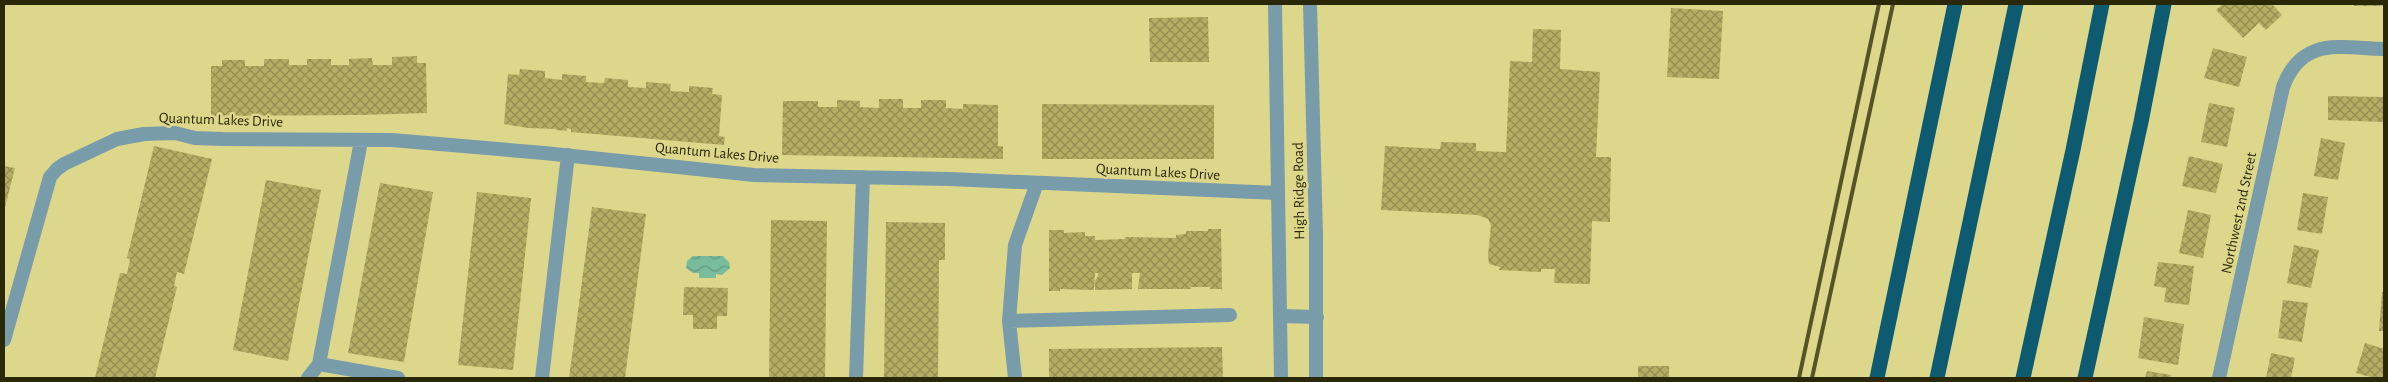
<svg xmlns="http://www.w3.org/2000/svg" width="2388" height="382" viewBox="0 0 2388 382" font-family="'Alegreya Sans',sans-serif">
<style>
.water{fill:url(#water-waves)}
.building{fill:url(#building-cross-hatch)}
.lines{fill:none;stroke-linecap:round;stroke-linejoin:round}
.minor{stroke:#799caa;stroke-width:14}
.tertiary{stroke:#799caa;stroke-width:14}
.motorway{stroke:#0e5a71;stroke-width:15}
.rail{stroke:#565328;stroke-width:4}
.labels{text-anchor:middle;dominant-baseline:central;stroke-width:5;stroke-linejoin:round;paint-order:stroke}
.street-label{font-size:15px;fill:#2b2808;stroke:#ddd78b}
</style>
<defs>
<pattern id="water-waves" width="16" height="10" patternUnits="userSpaceOnUse" patternTransform="scale(1.25)"><rect width="16" height="10" fill="#78bb9d"/><path d="M0 5q4-4 8 0t8 0" fill="none" stroke="#63987e"/></pattern>
<pattern id="building-cross-hatch" width="8" height="8" patternUnits="userSpaceOnUse" patternTransform="scale(1.25)"><rect width="8" height="8" fill="#b4ae64"/><path d="M0 0l8 8M0 8l8-8" fill="none" stroke="#938e50"/></pattern>
</defs>
<rect width="100%" height="100%" fill="#ddd78b"/>
<!-- water -->
<path class="water" d="M693,256H723L729,262L730,268L722,275L716,274V278H699V273H693L686,268L687,261Z"/>
<!-- building -->
<path class="building" d="M2223,4H2272L2282,15L2266,30L2259,23L2243,38L2216,10Z
M2354,4H2384V6H2354Z
M1671,8L1723,11L1719,79L1667,77Z
M1208,17L1209,62H1150L1149,18Z
M1533,29L1561,30L1560,69L1600,72L1596,157H1611L1610,210V222L1592,221L1590,284L1554,283L1555,269H1541V272L1499,270L1500,267L1489,264L1488,255L1491,225L1488,219L1478,215L1381,210L1385,146L1440,149L1441,142L1476,143V151L1506,152L1510,61L1532,62Z
M2213,48L2247,57L2239,87L2204,78Z
M417,56V63H426L427,113L360,115L211,116V66H222V60H245V66H264V59H289V65H307V59H331V65H349V59L372,58L373,65H392V57Z
M520,69L545,71V78L562,80V74L586,76V82L604,83L605,78L628,80V87L646,88V82L671,84L670,91L689,92V86L713,88L712,94L722,95L719,136L725,137L724,145L571,132V129L567,128V131L556,130V129L528,128L504,124L508,74L519,75Z
M2328,96L2384,97V122L2328,120Z
M879,99H903V108H921V100H946V108L963,109V104L998,105V146H1003V159L782,155L783,101H818V107H837V100L860,101V107L879,108Z
M2209,103L2235,108L2227,147L2201,142Z
M1042,104L1214,105V159H1042Z
M2321,138L2345,143L2338,180L2314,176Z
M154,146L212,159L184,274L177,272L174,286L177,287L155,378H95L120,273L127,274L130,259L127,258Z
M2189,156L2223,164L2216,193L2182,186Z
M4,166L15,168L4,211Z
M266,180L321,190L288,361L233,350Z
M380,183L433,192L404,362L348,353Z
M477,192L531,198L513,370L458,365Z
M2303,193L2328,197L2322,234L2297,230Z
M592,207L646,214L625,378H569Z
M2188,210L2211,215L2203,258L2179,253Z
M771,220L827,221L825,378H769Z
M886,222L945,223V260H939L938,378H884Z
M1208,229H1221L1222,289H1210V287H1191V289H1138L1140,273H1132V289L1095,290V281L1098,276V273H1095L1094,290L1060,289V291H1049V230H1064V233L1085,232V236H1095V240L1125,239V237L1176,238V235L1186,234V231H1208Z
M2294,245L2319,250L2311,288L2287,283Z
M2158,262L2194,266L2189,305L2164,302L2166,288L2154,286Z
M684,287L728,288L727,316H717V329H693V315H683Z
M2382,292H2384V331H2379Z
M2283,300L2308,303L2302,342L2278,338Z
M2144,317L2184,324L2178,365L2138,358Z
M2365,343L2384,349V378H2374L2356,373Z
M1222,347L1223,378H1049V349Z
M2271,353L2295,358L2291,378H2266Z
M1638,366H1669V378H1638Z
M2147,371L2171,375L2170,378H2145Z"/>
<g class="lines">
<!-- minor -->
<path class="minor" d="M1281,316L1317,317
M1009,321L1230,315
M4,340L50,177L57,169L64,164L117,139L144,134L175,133L195,138L223,139L392,140L544,153L754,175L949,179L1278,193
M319,364L398,378
M308,378L319,364L361,141
M542,378L568,155
M856,378L863,177
M1015,378L1009,321L1015,245L1037,183
M2219,378L2283,87C2302,36 2339,48 2384,49"/>
<!-- tertiary -->
<path class="tertiary" d="M1275,4L1281,378
M1310,4L1316,235V378"/>
<!-- motorway -->
<path class="motorway" d="M1877,378L1955,4
M1937,378L2016,4
M2023,378L2073,150L2102,4
M2085,378L2141,122L2164,4"/>
<!-- rail -->
<path class="rail" d="M1799,378L1879,4
M1812,378L1893,4"/>
</g>
<g class="labels">
<!-- street labels -->
<g class="street-label">
<text transform="translate(221 120) rotate(2)">Quantum Lakes Drive</text>
<text transform="translate(717 153) rotate(5)">Quantum Lakes Drive</text>
<text transform="translate(1158 172) rotate(3)">Quantum Lakes Drive</text>
<text transform="translate(1299 191) rotate(-91)">High Ridge Road</text>
<text transform="translate(2239 213) rotate(-78)">Northwest 2nd Street</text>
</g>
</g>
<!-- border -->
<rect width="2388" height="382" fill="none" stroke="#2b2808" stroke-width="10"/>
</svg>
